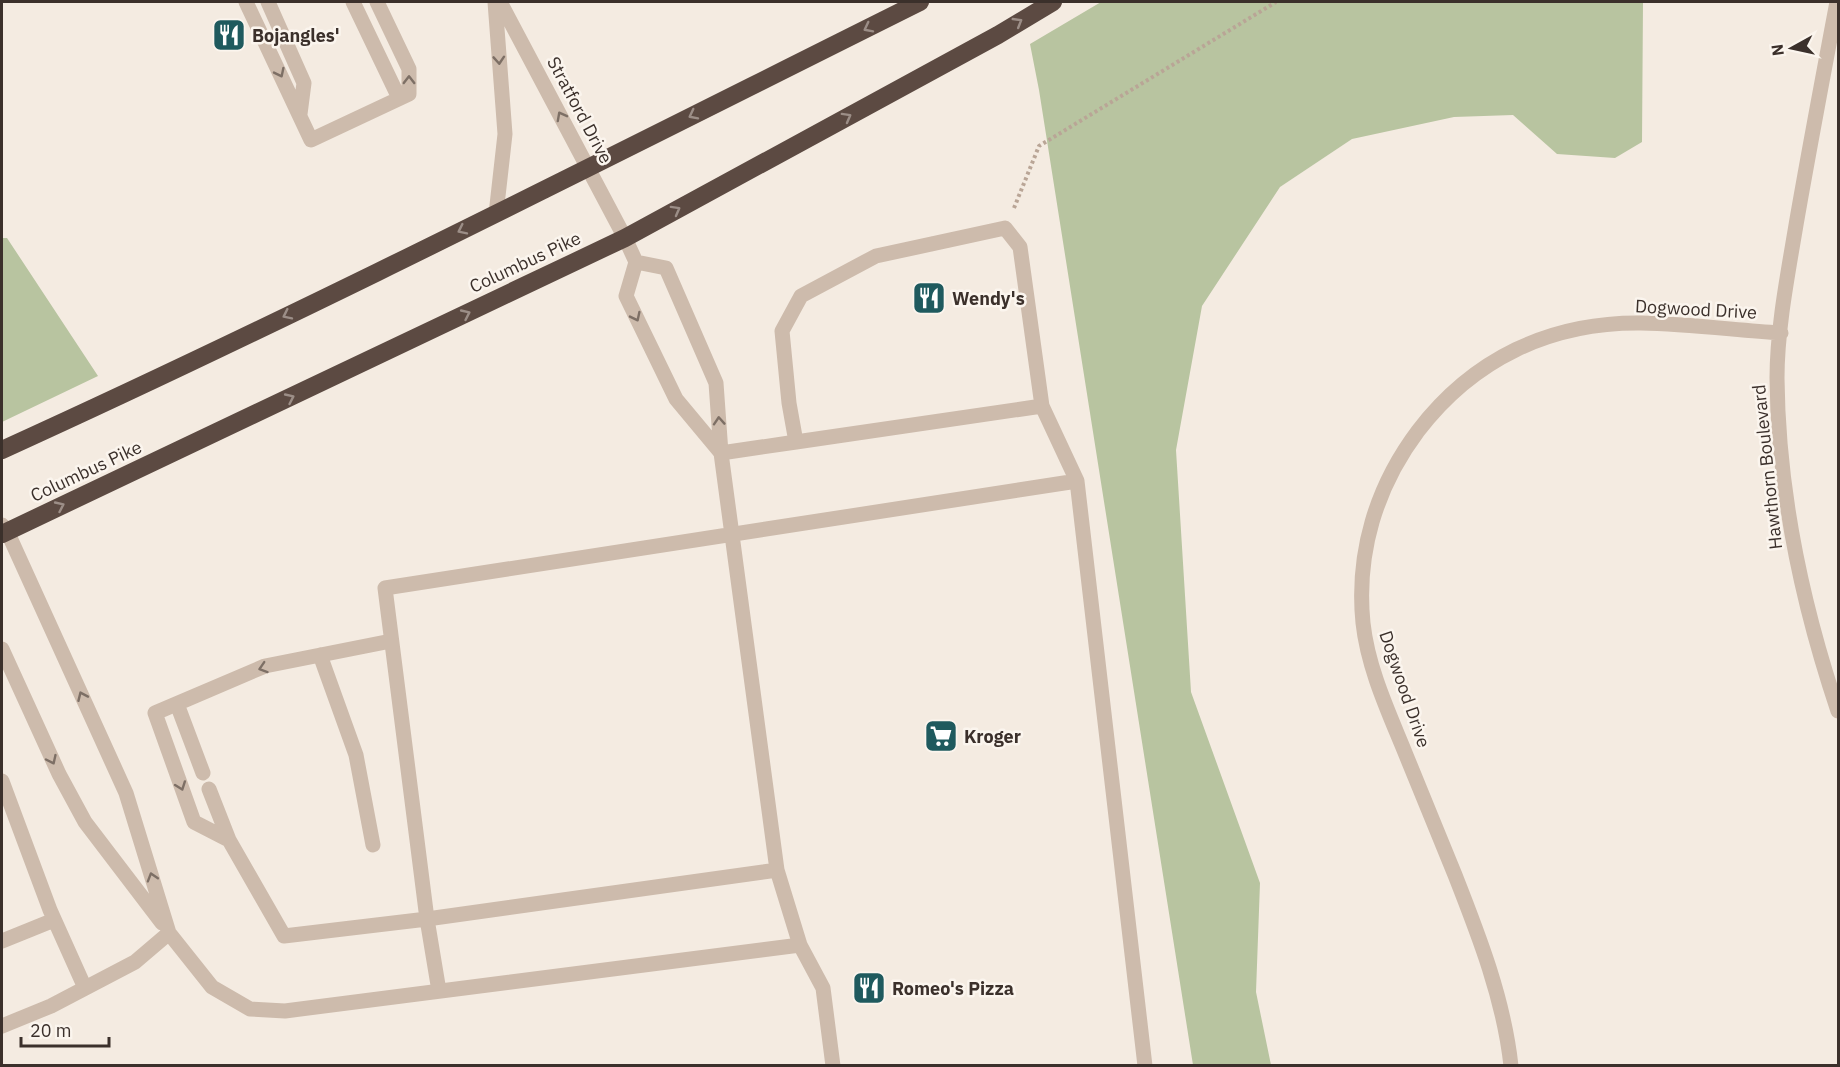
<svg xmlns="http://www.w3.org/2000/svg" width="1840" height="1067" viewBox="0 0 1840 1067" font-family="'IBM Plex Sans',sans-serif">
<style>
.green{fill:#b8c4a0}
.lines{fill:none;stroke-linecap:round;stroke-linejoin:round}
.path{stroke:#b9a596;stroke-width:4;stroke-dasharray:3 3;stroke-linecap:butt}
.lane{stroke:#cdbbac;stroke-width:15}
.street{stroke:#cdbbac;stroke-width:15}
.highway{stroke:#5c4a42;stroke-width:18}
.oneway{stroke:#9c8e87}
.oneway2{stroke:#7d6f65}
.labels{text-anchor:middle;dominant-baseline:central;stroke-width:5;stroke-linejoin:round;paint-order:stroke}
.poi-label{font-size:18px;font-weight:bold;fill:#3b302b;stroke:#fbf5ee;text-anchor:start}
.street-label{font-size:18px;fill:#3b302b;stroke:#fbf5ee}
</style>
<rect width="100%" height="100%" fill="#f4ebe1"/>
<!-- green -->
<path class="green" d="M1101,2H1643L1642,142L1615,158L1557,154L1513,115L1454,117L1352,139L1280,187L1202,306L1176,450L1191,692L1260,883L1256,992L1271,1065H1193L1039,90L1030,44Z
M2,238H7L98,376L2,422Z"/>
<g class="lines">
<!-- path -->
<path class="path" d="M1014,208L1039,146L1276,2"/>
<!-- lane -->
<path class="lane" d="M246,2L311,140L409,94V69L377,2
M268,2L304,83L300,114
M353,2L399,98
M625,238L636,262L626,296L676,399L721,453L716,383L666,268L636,262
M1042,406L1077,481L1145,1066
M796,442L1042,406L1020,247L1005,228L876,256L801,296L782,331L789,403L796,442L721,453L777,870L800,945L823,988L833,1066
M2,525L7,531L126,793L169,933
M391,641L265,666L155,713L194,822L229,840L284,936L427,919L777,870
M2,649L59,774L85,822L162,923
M320,655L356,755L373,845
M177,704L203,773
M2,781L50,910L85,988
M209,789L229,840
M2,941L54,920
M439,991L427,919L385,588L1077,481
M2,1026L51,1006L135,962L169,933L212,987L250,1009L285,1011L800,945"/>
<!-- street -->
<path class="street" d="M495,2L505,134L496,214
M500,2L625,238
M1837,2C1823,76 1809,150 1796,225C1788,273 1777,329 1777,378C1778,491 1802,604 1838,711
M1511,1066C1504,1000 1479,936 1455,875C1439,835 1422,795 1406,755C1389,713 1368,669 1363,623C1356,553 1376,487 1418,431C1473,359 1550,322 1641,323C1688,324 1735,330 1781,333"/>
<!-- highway -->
<path class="highway" d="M2,450C312,309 615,154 920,2
M2,534L625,238L998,35L1053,2"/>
</g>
<!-- one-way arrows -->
<defs><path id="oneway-chevron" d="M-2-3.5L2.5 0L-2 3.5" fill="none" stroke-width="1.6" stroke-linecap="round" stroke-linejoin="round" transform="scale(1.5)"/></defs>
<g class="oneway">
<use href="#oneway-chevron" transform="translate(1018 22) rotate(-31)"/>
<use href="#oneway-chevron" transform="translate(868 28) rotate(153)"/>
<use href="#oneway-chevron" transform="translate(693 115) rotate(153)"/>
<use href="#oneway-chevron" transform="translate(847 117) rotate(-29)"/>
<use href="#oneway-chevron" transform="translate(676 210) rotate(-29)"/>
<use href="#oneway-chevron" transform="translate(462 230) rotate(154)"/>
<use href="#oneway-chevron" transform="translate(466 314) rotate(-25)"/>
<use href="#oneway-chevron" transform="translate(287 315) rotate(154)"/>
<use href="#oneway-chevron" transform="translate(290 398) rotate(-25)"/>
<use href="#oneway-chevron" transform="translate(60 506) rotate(-25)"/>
</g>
<g class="oneway2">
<use href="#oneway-chevron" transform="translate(499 60) rotate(86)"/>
<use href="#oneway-chevron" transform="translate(280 73) rotate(64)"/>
<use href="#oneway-chevron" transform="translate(409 80) rotate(-90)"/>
<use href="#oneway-chevron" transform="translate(561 116) rotate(-118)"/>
<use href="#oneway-chevron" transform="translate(636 317) rotate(64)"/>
<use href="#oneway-chevron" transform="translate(719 421) rotate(-94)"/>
<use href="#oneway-chevron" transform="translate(263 668) rotate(162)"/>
<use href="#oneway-chevron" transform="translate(82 696) rotate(-114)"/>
<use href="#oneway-chevron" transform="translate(52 760) rotate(65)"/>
<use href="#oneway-chevron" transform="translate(181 786) rotate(70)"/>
<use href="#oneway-chevron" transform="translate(152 877) rotate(-107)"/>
</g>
<!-- icons -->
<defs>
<symbol id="restaurant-square" viewBox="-11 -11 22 22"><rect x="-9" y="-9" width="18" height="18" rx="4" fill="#1f5a5e" stroke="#fbf5ee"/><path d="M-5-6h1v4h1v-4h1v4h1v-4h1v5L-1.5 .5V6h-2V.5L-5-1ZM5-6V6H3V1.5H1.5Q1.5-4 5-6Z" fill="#fff"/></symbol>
<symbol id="supermarket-square" viewBox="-11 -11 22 22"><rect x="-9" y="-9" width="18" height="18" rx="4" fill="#1f5a5e" stroke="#fbf5ee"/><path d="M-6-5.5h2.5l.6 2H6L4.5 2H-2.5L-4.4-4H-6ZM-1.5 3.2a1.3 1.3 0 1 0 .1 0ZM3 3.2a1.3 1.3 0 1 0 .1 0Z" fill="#fff"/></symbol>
</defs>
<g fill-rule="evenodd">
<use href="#restaurant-square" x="210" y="16" width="38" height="38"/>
<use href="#restaurant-square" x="910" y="279" width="38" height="38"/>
<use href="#supermarket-square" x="922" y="717" width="38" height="38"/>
<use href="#restaurant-square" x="850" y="969" width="38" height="38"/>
</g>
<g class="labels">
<!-- poi labels -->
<g class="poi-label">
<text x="252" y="35">Bojangles'</text>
<text x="952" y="298">Wendy's</text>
<text x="964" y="736">Kroger</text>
<text x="892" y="988">Romeo's Pizza</text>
</g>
<!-- street labels -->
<g class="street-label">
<text transform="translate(580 110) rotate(62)">Stratford Drive</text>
<text transform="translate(525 262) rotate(-25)">Columbus Pike</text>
<text transform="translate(1696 309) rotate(3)">Dogwood Drive</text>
<text transform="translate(1767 467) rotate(-96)">Hawthorn Boulevard</text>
<text transform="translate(86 471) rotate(-25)">Columbus Pike</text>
<text transform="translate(1405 689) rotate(71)">Dogwood Drive</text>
</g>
</g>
<!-- border -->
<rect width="1840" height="1067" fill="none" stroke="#3b302b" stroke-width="6"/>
<!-- north arrow -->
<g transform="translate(1792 48) rotate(262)" stroke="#fbf5ee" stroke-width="4.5" paint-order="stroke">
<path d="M0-4.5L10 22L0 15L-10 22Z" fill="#3b302b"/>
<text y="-9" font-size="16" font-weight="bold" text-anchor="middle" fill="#3b302b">N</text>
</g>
<!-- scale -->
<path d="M21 1037v9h88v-9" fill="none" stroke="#3b302b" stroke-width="3"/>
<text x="30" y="1037" font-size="18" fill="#3b302b" stroke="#fbf5ee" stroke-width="4.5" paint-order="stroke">20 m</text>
</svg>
